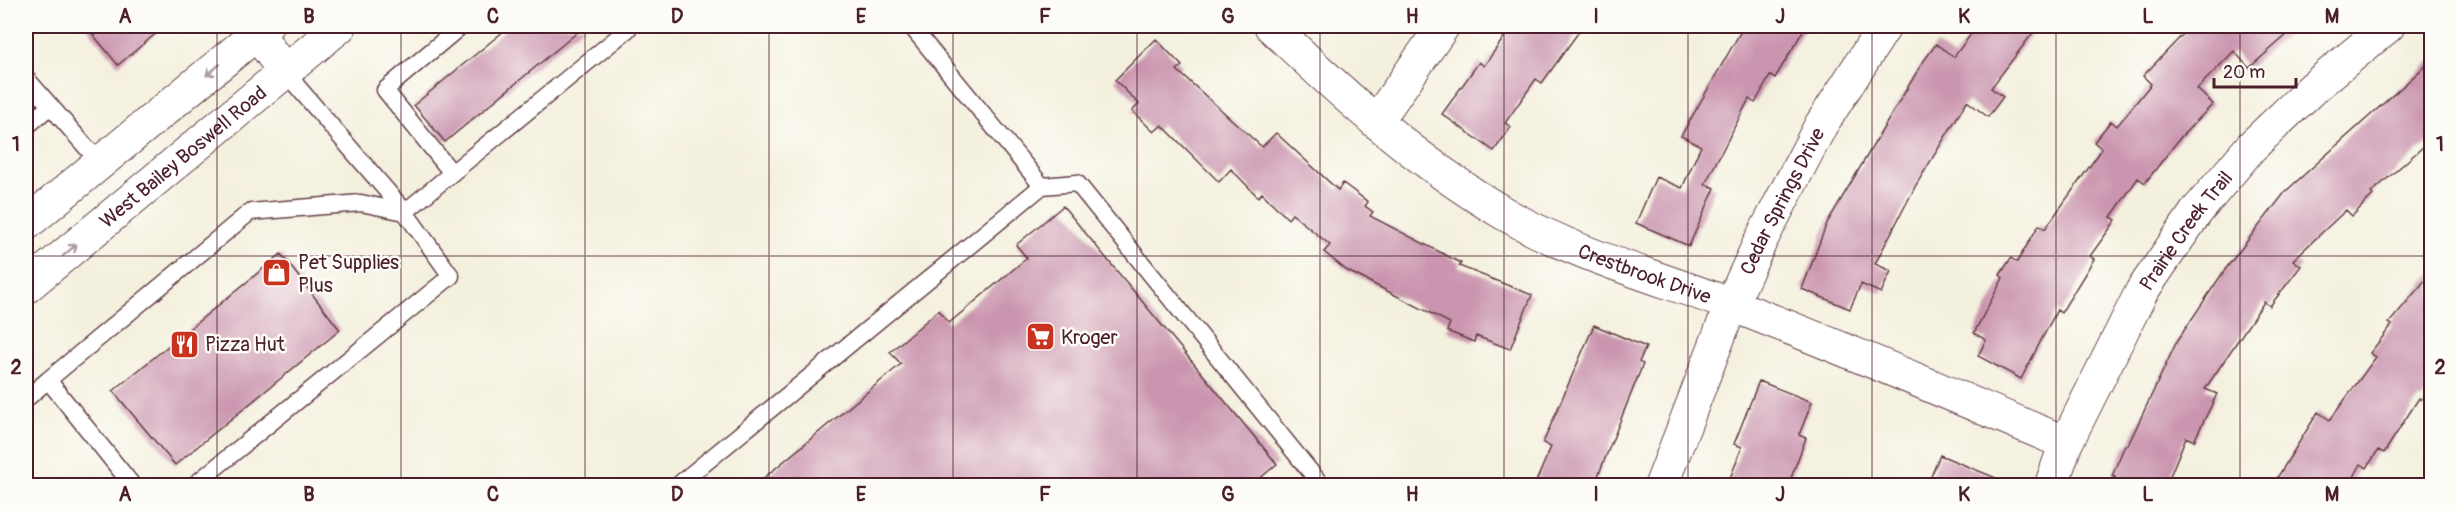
<svg xmlns="http://www.w3.org/2000/svg" width="2457" height="511" viewBox="0 0 2457 511" font-family="Pangolin,sans-serif">
<style>
.building{fill:#ca95af}
.lines{fill:none;stroke-linecap:round;stroke-linejoin:round}
.lane-casing{stroke:#643e46;stroke-width:19}
.street-casing{stroke:#643e46;stroke-width:35}
.secondary-casing{stroke:#643e46;stroke-width:35}
.lane{stroke:#fff;stroke-width:16}
.street{stroke:#fff;stroke-width:33}
.secondary{stroke:#fff;stroke-width:33}
.oneway{stroke:#ae9aa0}
.grid{fill:none;stroke:#4a1f2b;stroke-width:1.5;stroke-opacity:0.55}
.labels{text-anchor:middle;dominant-baseline:central;stroke-width:5;stroke-linejoin:round;paint-order:stroke}
.street-label{font-size:20px;fill:#4a1f2b;stroke:#fdfcf7}
.poi-label{font-size:20px;fill:#4a1f2b;stroke:#fdfcf7;text-anchor:start}
.neatline{fill:none;stroke:#4a1f2b;stroke-width:2}
.grid-label{font-size:20px;text-anchor:middle;font-weight:bold;fill:#4a1f2b}
</style>
<rect width="100%" height="100%" fill="#fdfcf7"/>
<filter id="ink" filterUnits="userSpaceOnUse"><feTurbulence type="fractalNoise" baseFrequency=".0167" numOctaves="2"/><feDisplacementMap in="SourceGraphic" scale="12" xChannelSelector="R" yChannelSelector="G"/><feConvolveMatrix kernelMatrix="1 2 1 2 8 2 1 2 1" color-interpolation-filters="sRGB"/></filter>
<filter id="wash" filterUnits="userSpaceOnUse"><feTurbulence type="fractalNoise" baseFrequency=".008" numOctaves="4" result="noise"/><feDisplacementMap in="SourceGraphic" scale="24" xChannelSelector="R" yChannelSelector="G"/><feGaussianBlur stdDeviation="1.35" result="paint"/><feColorMatrix in="noise" values="0 0 0 0 0 0 0 0 0 0 0 0 0 0 0 0 0 1.4 0 .05"/><feComposite in="paint" operator="in"/></filter>
<g filter="url(#wash)">
<rect width="100%" height="100%" fill="#f4f0de"/>
<g id="blocks">
<!-- building -->
<path class="building" d="M86,26H165L118,65Z
M510,26H585L445,142L414,105Z
M1512,26H1583L1542,83L1536,79L1505,123L1511,127L1494,151L1442,114L1479,62L1484,66Z
M1744,26H1806L1775,78L1770,76L1755,103L1749,99L1705,184L1715,188L1689,246L1636,223L1656,177L1682,188L1701,146L1681,136Z
M1977,26H2038L1991,88L2003,97L1988,117L1967,101L1916,185L1875,264L1891,271L1881,293L1861,284L1850,309L1802,289L1827,223L1921,65L1936,44L1954,57Z
M2191,26H2297L2249,68L2234,51L2197,89L2213,104L2180,138L2145,183L2138,178L2111,217L2116,220L2090,256L2094,259L2061,313L2057,310L2021,379L1978,356L1986,340L1974,333L2003,278L2000,275L2011,258L2017,262L2039,225L2045,229L2102,149L2094,142L2111,121L2117,126L2151,84L2143,76Z
M1156,39L1182,66L1177,70L1262,147L1276,133L1338,190L1343,183L1368,202L1365,206L1373,212L1370,216L1461,263L1459,266L1532,295L1510,349L1476,336L1474,342L1447,331L1450,323L1346,270L1324,252L1330,245L1292,214L1288,219L1262,193L1258,197L1231,169L1219,182L1162,125L1154,132L1132,111L1139,104L1115,80Z
M2432,60V139L2371,193L2373,195L2352,216L2346,210L2293,260L2301,266L2270,306L2264,302L2205,389L2217,394L2194,441L2186,437L2166,486H2112L2115,477L2112,476L2125,445H2128L2177,341L2224,271L2286,191Z
M1063,206L1277,464L1251,486H754L901,364L890,352L939,310L949,323L1027,258L1016,245Z
M281,254L340,330L175,465L113,391Z
M2432,272V387L2421,400L2419,398L2384,453L2378,450L2367,468L2361,464L2349,486H2272L2318,412L2330,420L2376,357L2370,353L2392,325L2389,323Z
M1594,325L1646,347L1639,362L1643,364L1594,486H1534L1551,447L1543,443Z
M1759,381L1812,402L1799,435L1806,438L1788,486H1727L1742,447L1734,444Z
M1940,455L2013,485V486H1927Z"/>
</g>
</g>
<g filter="url(#ink)">
<use href="#blocks" fill-opacity="0" stroke="#643e46" stroke-width="1.5"/>
<g class="lines">
<defs>
<path id="lane" d="M911,26L1042,186
M26,78L100,163
M26,127L50,106
M452,173L628,29
M26,399L48,380
M133,486L48,380L250,212L361,203L405,212L452,173L385,90L461,26
M193,486L451,276L405,212L284,71
M677,486L1042,186L1077,183L1322,486"/>
<g id="street">
<path d="M252,26L284,71"/>
<path id="s1" d="M1271,26C1343,95 1418,163 1505,214C1574,254 1654,276 1729,304C1842,347 1954,396 2066,443"/>
<path d="M1376,122L1443,26"/>
<path id="s2" d="M1661,486L1731,305L1761,240L1821,125L1885,26"/>
<path id="s3" d="M2051,486L2066,443L2142,291L2197,211L2251,147L2314,87L2388,26"/>
</g>
<g id="secondary">
<path d="M26,224L266,26"/>
<path id="s4" d="M26,287L340,26"/>
</g>
</defs>
<!-- lane casing -->
<use href="#lane" class="lane-casing"/>
<!-- street casing -->
<use href="#street" class="street-casing"/>
<!-- secondary casing -->
<use href="#secondary" class="secondary-casing"/>
<!-- lane -->
<use href="#lane" class="lane"/>
<!-- street -->
<use href="#street" class="street"/>
<!-- secondary -->
<use href="#secondary" class="secondary"/>
</g>
<!-- one-way arrows -->
<defs><path id="oneway-shaft" d="M-6 0H5M1.5-3L5.5 0L1.5 3" fill="none" stroke-width="1.6" stroke-linecap="round" stroke-linejoin="round" transform="scale(1.5)"/></defs>
<g class="oneway">
<use href="#oneway-shaft" transform="translate(213 70) rotate(140)"/>
<use href="#oneway-shaft" transform="translate(70 250) rotate(-40)"/>
</g>
</g>
<!-- grid -->
<path class="grid" d="M217,26V486M401,26V486M585,26V486M769,26V486M953,26V486M1137,26V486M1320,26V486M1504,26V486M1688,26V486M1872,26V486M2056,26V486M2240,26V486M26,256H2432"/>
<!-- icons -->
<defs>
<symbol id="shop-square" viewBox="-11 -11 22 22"><rect x="-9" y="-9" width="18" height="18" rx="4" fill="#c8321e" stroke="#fdfcf7"/><path d="M-5-2.5h2.3a2.7 3.5 0 0 1 5.4 0H5L5.5 6h-11ZM-1.5-2.5h3a1.5 2.3 0 0 0-3 0Z" fill="#fff"/></symbol>
<symbol id="supermarket-square" viewBox="-11 -11 22 22"><rect x="-9" y="-9" width="18" height="18" rx="4" fill="#c8321e" stroke="#fdfcf7"/><path d="M-6-5.5h2.5l.6 2H6L4.5 2H-2.5L-4.4-4H-6ZM-1.5 3.2a1.3 1.3 0 1 0 .1 0ZM3 3.2a1.3 1.3 0 1 0 .1 0Z" fill="#fff"/></symbol>
<symbol id="restaurant-square" viewBox="-11 -11 22 22"><rect x="-9" y="-9" width="18" height="18" rx="4" fill="#c8321e" stroke="#fdfcf7"/><path d="M-5-6h1v4h1v-4h1v4h1v-4h1v5L-1.5 .5V6h-2V.5L-5-1ZM5-6V6H3V1.5H1.5Q1.5-4 5-6Z" fill="#fff"/></symbol>
</defs>
<g fill-rule="evenodd">
<use href="#shop-square" x="260" y="256" width="33" height="33"/>
<use href="#supermarket-square" x="1024" y="320" width="33" height="33"/>
<use href="#restaurant-square" x="168" y="328" width="33" height="33"/>
</g>
<g class="labels">
<!-- street labels -->
<g class="street-label">
<text stroke="none"><textPath href="#s4" startOffset="204">West Bailey Boswell Road</textPath></text>
<text stroke="none"><textPath href="#s2" startOffset="310">Cedar Springs Drive</textPath></text>
<text stroke="none"><textPath href="#s3" startOffset="290">Prairie Creek Trail</textPath></text>
<text stroke="none"><textPath href="#s1" startOffset="453">Crestbrook Drive</textPath></text>
</g>
<!-- poi labels -->
<g class="poi-label">
<text x="298" y="262">Pet Supplies<tspan x="298" dy="23">Plus</tspan></text>
<text x="1061" y="337">Kroger</text>
<text x="205" y="344">Pizza Hut</text>
</g>
</g>
<!-- margin -->
<rect width="2457" height="511" fill="none" stroke="#fdfcf7" stroke-width="66"/>
<!-- scale -->
<path d="M2214 78v9h82v-9" fill="none" stroke="#4a1f2b" stroke-width="3"/>
<text x="2223" y="78" font-size="18" fill="#4a1f2b" stroke="#fdfcf7" stroke-width="4.5" paint-order="stroke">20 m</text>
<rect x="33" y="33" width="2391" height="445" class="neatline"/>
<g class="grid-label">
<text x="125" y="23">A</text>
<text x="309" y="23">B</text>
<text x="493" y="23">C</text>
<text x="677" y="23">D</text>
<text x="861" y="23">E</text>
<text x="1045" y="23">F</text>
<text x="1228" y="23">G</text>
<text x="1412" y="23">H</text>
<text x="1596" y="23">I</text>
<text x="1780" y="23">J</text>
<text x="1964" y="23">K</text>
<text x="2148" y="23">L</text>
<text x="2332" y="23">M</text>
<text x="16" y="151">1</text>
<text x="2440" y="151">1</text>
<text x="16" y="374">2</text>
<text x="2440" y="374">2</text>
<text x="125" y="501">A</text>
<text x="309" y="501">B</text>
<text x="493" y="501">C</text>
<text x="677" y="501">D</text>
<text x="861" y="501">E</text>
<text x="1045" y="501">F</text>
<text x="1228" y="501">G</text>
<text x="1412" y="501">H</text>
<text x="1596" y="501">I</text>
<text x="1780" y="501">J</text>
<text x="1964" y="501">K</text>
<text x="2148" y="501">L</text>
<text x="2332" y="501">M</text>
</g>
</svg>
